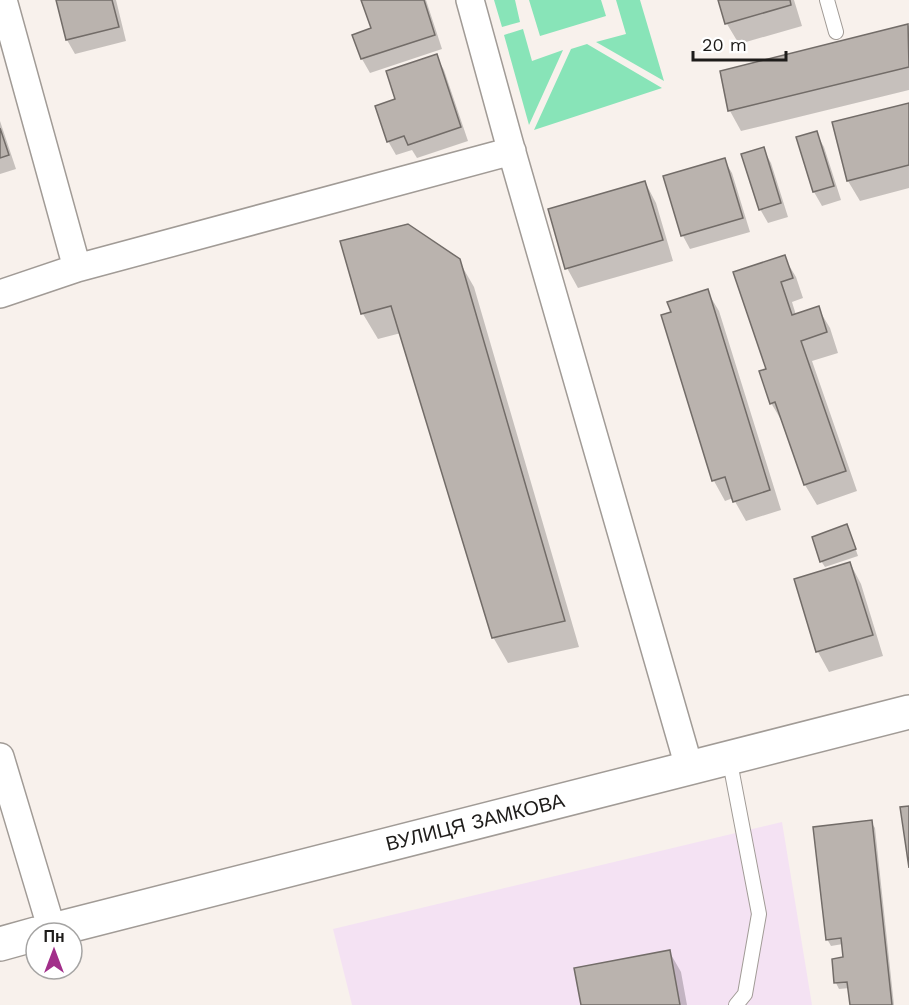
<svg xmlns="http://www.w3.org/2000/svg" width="909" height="1005" viewBox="0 0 909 1005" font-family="'Work Sans',sans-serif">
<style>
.industrial{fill:#f4e2f3}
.green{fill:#88e4b8}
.shadow{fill:#0003}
.building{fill:#bab3ae;stroke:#726c68;stroke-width:1.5}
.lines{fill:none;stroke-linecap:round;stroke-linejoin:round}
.lane-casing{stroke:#a19b96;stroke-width:16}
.street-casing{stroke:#a19b96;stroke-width:30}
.secondary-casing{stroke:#a19b96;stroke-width:36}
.lane{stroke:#fff;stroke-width:14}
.street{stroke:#fff;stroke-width:27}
.secondary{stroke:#fff;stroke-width:33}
.labels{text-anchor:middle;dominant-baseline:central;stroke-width:6;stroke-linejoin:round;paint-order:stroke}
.street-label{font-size:20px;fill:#1e1c1a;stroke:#fff}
</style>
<rect width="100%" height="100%" fill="#f8f1ec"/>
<!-- industrial -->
<path class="industrial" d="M782,822L812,1005H352L333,929Z"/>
<!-- green -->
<path class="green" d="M494,0H515L520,22L502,27Z
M529,0H601L606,16L540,36Z
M616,0H640L664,81L596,42L626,34Z
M523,29L532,61L563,50L529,125L504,35Z
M587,44L662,88L534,130L571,49Z"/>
<!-- shadow -->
<path class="shadow" d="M57,0H116L126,41L75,54L67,40Z
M363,0H426L442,49L370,73L362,59L354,36L373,29Z
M720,0H794L802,26L739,44L727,24Z
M909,26V90L741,131L730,111L722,72Z
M436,56L444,70L468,141L417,158L412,150L396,155L388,141L397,100Z
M909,105V188L860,201L848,181Z
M0,121L16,169L0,174Z
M816,133L824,147L841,200L822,206L814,192L798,138Z
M763,149L771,163L788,217L768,223L760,209Z
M724,160L732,173L750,232L690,249L683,236L665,177Z
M645,182L656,203L673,261L578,288L567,268Z
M784,257L796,277L803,298L792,302L796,315L818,308L830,328L838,353L812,361L857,491L817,505L805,485L784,423H783L771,403L768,370Z
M459,261L474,287L579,647L508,663L493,637L401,333L378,339L363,314Z
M707,291L719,311L781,510L746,521L733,498L725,501L714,481L663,316L673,313Z
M850,533L858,556L825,567L821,561Z
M850,563L861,584L883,656L829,672L818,652L796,580Z
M871,822L875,828L894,1005H852L850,988L839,989L836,983L845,958L843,944L831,946L827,939Z
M669,951L681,972L687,1005H582Z"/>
<!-- building -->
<path class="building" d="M56,0H112L119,27L66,40Z
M361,0H424L435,35L361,59L352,35L371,28Z
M718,0H790L791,5L725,24Z
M908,24L909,67L728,111L720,71Z
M437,54L461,127L408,145L404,136L387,142L375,106L395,99L386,71Z
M909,103V165L847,181L832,122Z
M0,128L9,155L0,158Z
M817,131L834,186L813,192L796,137Z
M764,147L781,203L759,210L741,154Z
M725,158L743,218L681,236L663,176Z
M645,181L663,240L565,269L548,209Z
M408,224L460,259L565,621L492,638L391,306L361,314L340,241Z
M785,255L793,278L781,282L792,315L819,306L827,332L801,341L846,471L804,485L775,402L770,404L759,371L766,369L733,272Z
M708,289L770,490L733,502L725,477L712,481L661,315L671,312L667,302Z
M847,524L856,549L820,562L812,537Z
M850,562L873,635L816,652L794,579Z
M909,806V868L900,807Z
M872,820L892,1005H850L847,982L834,983L832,959L843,957L841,938L826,940L813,827Z
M670,950L680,1005H581L574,968Z"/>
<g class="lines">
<defs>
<path id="lane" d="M827,0L836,32
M729,757L759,914L745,994L736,1005"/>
<path id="street" d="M470,0L509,142L689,767
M77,268L512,151
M0,294L77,268L3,0
M0,757L52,930"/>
<path id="secondary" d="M41,933L909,712
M0,944L36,934"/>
</defs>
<!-- lane casing -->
<use href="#lane" class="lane-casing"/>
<!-- street casing -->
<use href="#street" class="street-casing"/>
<!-- secondary casing -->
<use href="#secondary" class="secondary-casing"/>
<!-- lane -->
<use href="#lane" class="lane"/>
<!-- street -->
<use href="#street" class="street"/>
<!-- secondary -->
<use href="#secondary" class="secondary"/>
</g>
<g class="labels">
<!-- street labels -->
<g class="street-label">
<text transform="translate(475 822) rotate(-14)">ВУЛИЦЯ ЗАМКОВА</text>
</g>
</g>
<!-- north arrow -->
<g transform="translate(54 951)"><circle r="28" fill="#ffffff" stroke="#a5a4a3" stroke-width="1.5"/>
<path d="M0-4.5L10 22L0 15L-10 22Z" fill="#a22f8a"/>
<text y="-9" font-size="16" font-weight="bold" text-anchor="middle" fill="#1e1c1a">Пн</text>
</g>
<!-- scale -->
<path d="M693 51v9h93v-9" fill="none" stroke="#1e1c1a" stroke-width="3"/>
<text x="702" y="51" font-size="18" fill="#1e1c1a" stroke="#ffffff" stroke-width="4.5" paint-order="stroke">20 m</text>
</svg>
